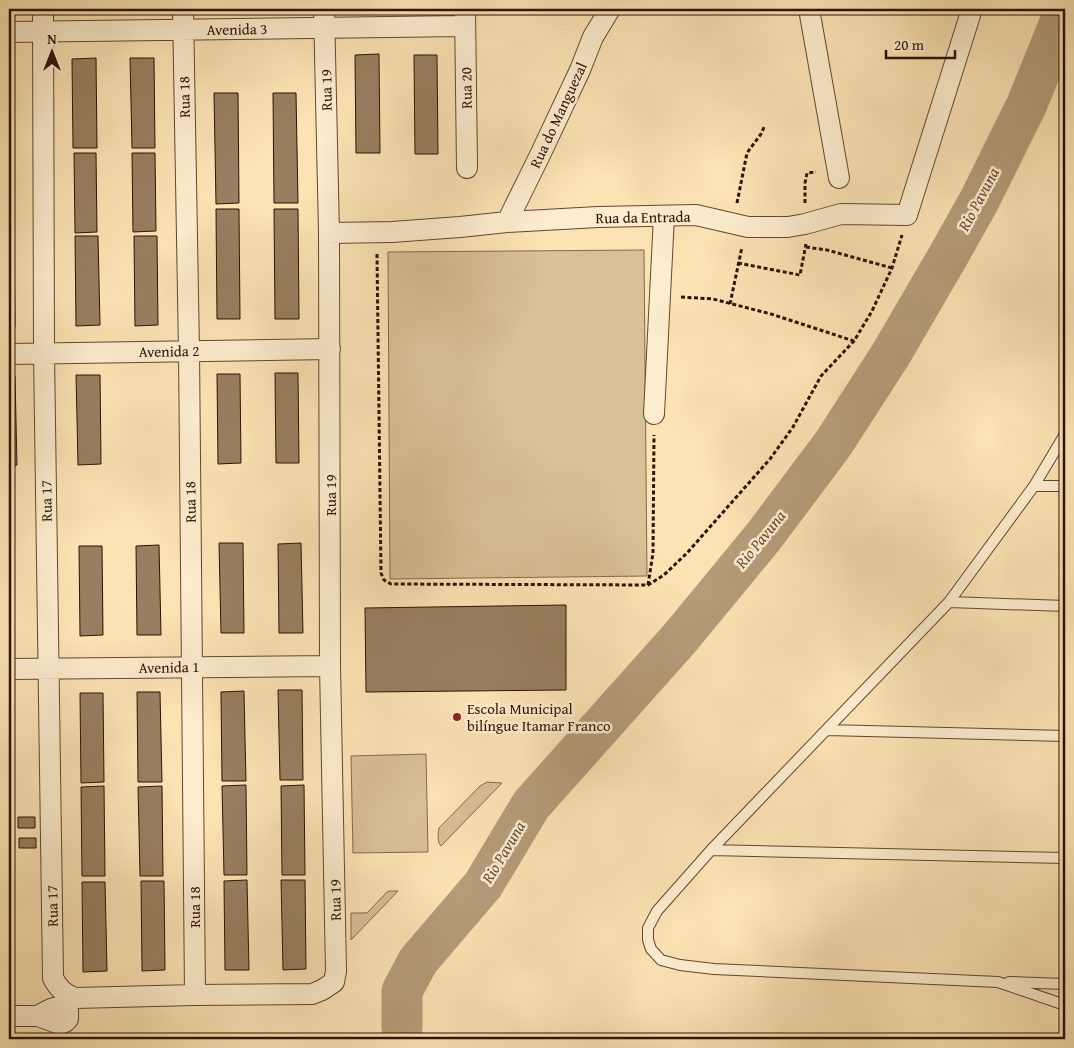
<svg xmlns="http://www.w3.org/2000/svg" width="1074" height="1048" viewBox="0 0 1074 1048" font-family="'Gentium Book Plus',serif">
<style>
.green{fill:#d9c096;stroke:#826a4e}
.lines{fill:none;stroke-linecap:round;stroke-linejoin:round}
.river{stroke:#b59c79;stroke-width:41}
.building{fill:#987f60;stroke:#2c1306}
.lane-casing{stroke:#604732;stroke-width:12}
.street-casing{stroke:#604732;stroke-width:22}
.path{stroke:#2c1306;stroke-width:3;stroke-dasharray:4 2.5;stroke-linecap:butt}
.lane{stroke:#fdedce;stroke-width:10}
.street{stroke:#fdedce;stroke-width:20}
.poi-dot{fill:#8f2418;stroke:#fdedce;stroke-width:2}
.labels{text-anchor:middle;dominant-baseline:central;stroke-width:5;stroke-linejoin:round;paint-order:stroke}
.street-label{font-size:15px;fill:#2c1306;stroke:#fdedce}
.poi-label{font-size:15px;fill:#2c1306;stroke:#fdedce;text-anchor:start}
.water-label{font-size:16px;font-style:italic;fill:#634a34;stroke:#fdedce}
</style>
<rect width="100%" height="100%" fill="#fce3b4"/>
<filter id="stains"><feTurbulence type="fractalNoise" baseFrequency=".004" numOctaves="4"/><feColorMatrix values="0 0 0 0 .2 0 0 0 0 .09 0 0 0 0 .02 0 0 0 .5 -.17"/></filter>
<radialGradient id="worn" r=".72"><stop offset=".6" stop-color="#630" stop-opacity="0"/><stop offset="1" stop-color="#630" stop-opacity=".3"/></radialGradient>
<!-- green -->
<path class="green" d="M644,250L647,576L390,579L388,252Z
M426,754L428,852L353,853L351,756Z
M487,782L502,783L441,846C437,842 438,834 439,828L480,786Z
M390,891H398L351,940V913H367L387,892Z"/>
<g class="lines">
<!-- river -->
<path class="river" d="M402,1027V991L418,961L483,885L531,805L680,638L764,536L833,444L891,354L947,258L979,201L1027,104L1065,10"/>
</g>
<!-- building -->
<path class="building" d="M379,54L380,153H356L355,55Z
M414,55H437L438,154H415Z
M13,58V148H9V59Z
M96,58L97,148H73L72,59Z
M130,58H154L155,148H132Z
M214,93H238L239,203L216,204Z
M273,93H296L298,203H274Z
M74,153H96L97,232L75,233Z
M132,153H155L156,231L133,232Z
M9,154H12L13,233H9Z
M216,209H239L240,319H217Z
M274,209H298L299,319H275Z
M75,236H98L100,325L76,326Z
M134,236H157L158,325L135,326Z
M9,237H14L15,327H9Z
M275,373H298L299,463H276Z
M217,374H240L241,463L218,464Z
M76,375H100L101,464L78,465Z
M9,376H15L17,465L9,466Z
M219,543H243L244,633H221Z
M301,543L303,633H279L278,544Z
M159,545L161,635H137L136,546Z
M79,546H102L103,635L80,636Z
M566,605V690L366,692L365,608Z
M278,690H302L303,780H280Z
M244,691L246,781H222L221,692Z
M137,692H160L162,782H138Z
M80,693H103L104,782L81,783Z
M246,785L247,875H224L222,786Z
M304,785L305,875H282L281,786Z
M104,786L105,876H82L81,787Z
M162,786L163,876H140L138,787Z
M18,817H35V828H18Z
M19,838H36V848H19Z
M9,880H13V893H9Z
M247,880L249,970H225L224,881Z
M281,880H305L306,969L283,970Z
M141,881H164L165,970L142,971Z
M82,882H105L107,971L83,972Z"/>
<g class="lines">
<defs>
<path id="lane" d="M1065,434L1034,486L949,602L711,850L657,911L648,928V940L651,949L661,960L680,965L714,969L998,982L1065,1005
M1034,486H1065
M949,602L1065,606
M826,730L1065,736
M711,850L1065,858
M1009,982L1065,984"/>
<path id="street" d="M43,9L44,353L53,978C58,988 64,994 75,998L195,995L312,994L322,990L334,982L336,971L330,666L329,233L324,9
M183,9L189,351L195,995
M465,9L467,168
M809,9L839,178
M9,32L465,26
M507,222L540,155L580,70L593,37L610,9
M329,233L392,232L460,227L507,222L598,217L696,215L748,227H788L805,224L841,214L907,215L972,9
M9,354L330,349
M654,414L664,216
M9,669L330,666
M9,1016H38L60,1024L65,1022L68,1019V1011C57,1003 48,1010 38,1016"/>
</defs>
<!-- lane casing -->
<use href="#lane" class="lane-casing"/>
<!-- street casing -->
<use href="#street" class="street-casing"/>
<!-- path -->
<path class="path" d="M737,203L747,153L761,134L765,125
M805,203V183L807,173L816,172
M806,247L827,250L892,268
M377,254L381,573L384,580L391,584L648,585L664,575L687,553L770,459L793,427L821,376L854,341L872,311L892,268L902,235
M738,263L800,275L806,244
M681,297L713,299L771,314L854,341
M730,304L742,247
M648,585L653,553L654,435"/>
<!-- lane -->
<use href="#lane" class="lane"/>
<!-- street -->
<use href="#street" class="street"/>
</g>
<!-- markers -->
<circle class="poi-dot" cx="457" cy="717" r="5"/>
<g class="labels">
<!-- street labels -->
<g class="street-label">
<text transform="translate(237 29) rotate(-1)">Avenida 3</text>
<text transform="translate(466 88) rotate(-91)">Rua 20</text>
<text transform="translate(326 90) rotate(-91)">Rua 19</text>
<text transform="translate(184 97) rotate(-91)">Rua 18</text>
<text transform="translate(558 115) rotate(-65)">Rua do Manguezal</text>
<text transform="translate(643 217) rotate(-1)">Rua da Entrada</text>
<text transform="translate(169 351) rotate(-1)">Avenida 2</text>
<text transform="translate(330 495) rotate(-90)">Rua 19</text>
<text transform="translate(46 501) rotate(-91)">Rua 17</text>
<text transform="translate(190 502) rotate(-91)">Rua 18</text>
<text transform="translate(169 667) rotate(-1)">Avenida 1</text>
<text transform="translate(335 900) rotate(-91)">Rua 19</text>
<text transform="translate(52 906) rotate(-91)">Rua 17</text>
<text transform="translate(194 907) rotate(-90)">Rua 18</text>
</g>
<!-- poi labels -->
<g class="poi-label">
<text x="467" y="708">Escola Municipal<tspan x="467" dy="17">bilíngue Itamar Franco</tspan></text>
</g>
<!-- water labels -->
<g class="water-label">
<text transform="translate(978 199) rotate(-62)">Rio Pavuna</text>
<text transform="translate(760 539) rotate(-51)">Rio Pavuna</text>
<text transform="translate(503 852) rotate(-59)">Rio Pavuna</text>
</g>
</g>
<!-- margin -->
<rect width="1074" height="1048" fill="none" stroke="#fce3b4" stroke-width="30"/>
<rect x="10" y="10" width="1054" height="1028" fill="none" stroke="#2c1306" stroke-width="2.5"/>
<rect x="15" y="15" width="1044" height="1018" fill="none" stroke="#2c1306"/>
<!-- north arrow -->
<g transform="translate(52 52)" stroke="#fdedce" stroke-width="4" paint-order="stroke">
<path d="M0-4L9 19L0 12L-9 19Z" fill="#2c1306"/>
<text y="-8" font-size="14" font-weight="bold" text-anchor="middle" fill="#2c1306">N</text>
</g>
<!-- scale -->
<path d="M886 50v8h69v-8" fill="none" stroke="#2c1306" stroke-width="2.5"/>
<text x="894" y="50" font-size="15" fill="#2c1306" stroke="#fdedce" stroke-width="4" paint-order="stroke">20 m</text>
<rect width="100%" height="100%" filter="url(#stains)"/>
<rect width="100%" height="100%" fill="url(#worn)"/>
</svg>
